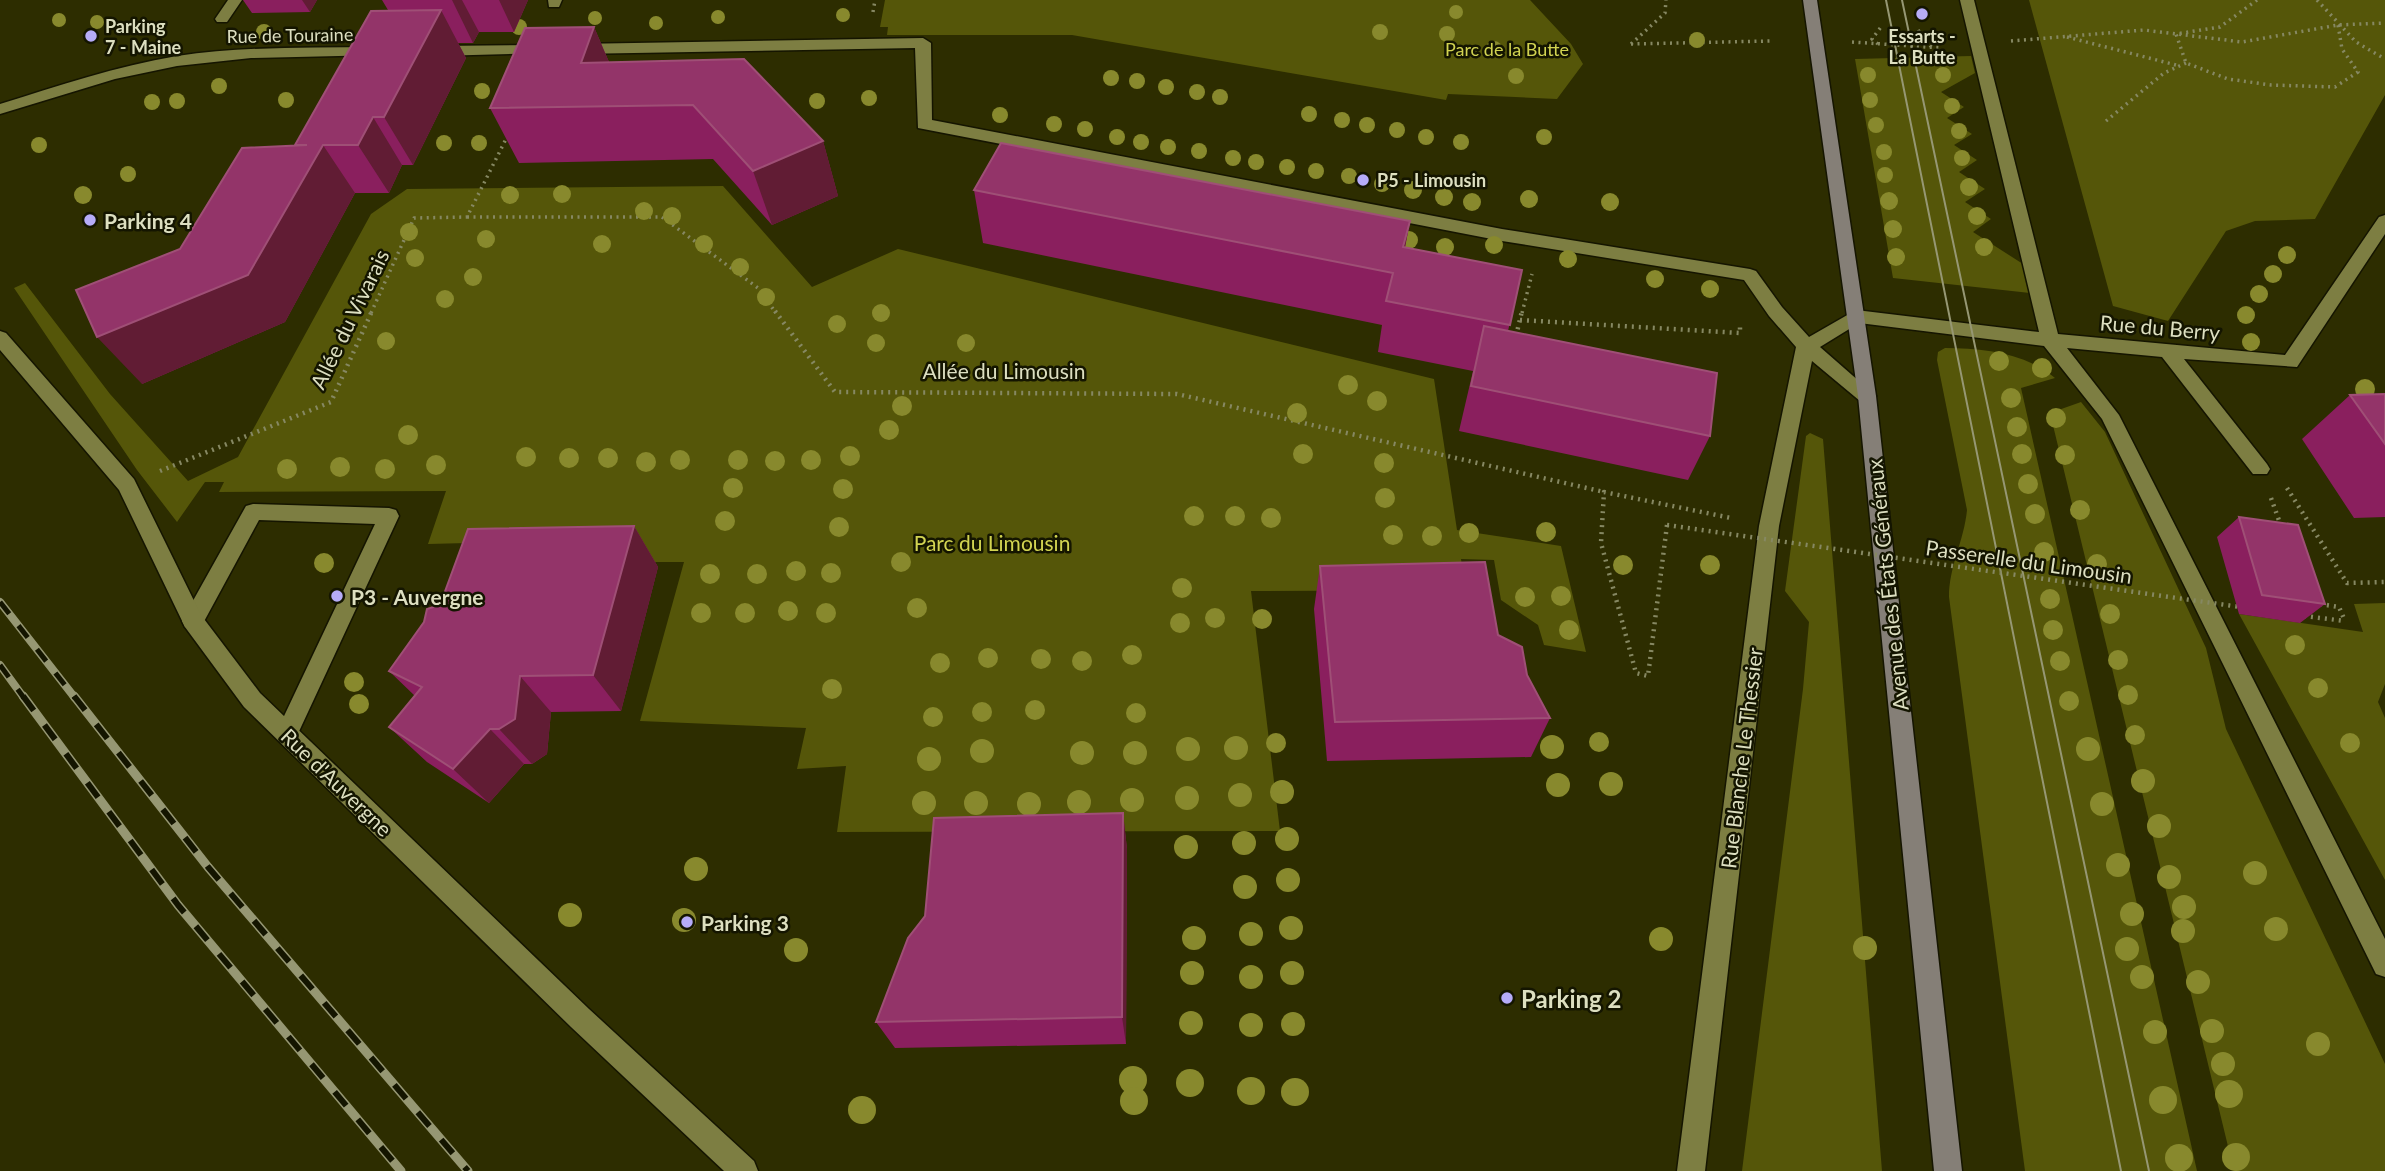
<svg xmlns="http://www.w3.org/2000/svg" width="2385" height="1171" viewBox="0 0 2385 1171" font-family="Lato,sans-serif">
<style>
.green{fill:#555609}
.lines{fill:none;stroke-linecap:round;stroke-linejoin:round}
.lane-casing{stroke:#151500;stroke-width:3}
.street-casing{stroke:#151500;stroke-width:3}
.secondary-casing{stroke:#151500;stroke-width:3}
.path-far1{stroke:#868862;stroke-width:3.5;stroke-dasharray:2 4.5;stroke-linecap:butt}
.path{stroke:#868862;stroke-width:4.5;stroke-dasharray:2 5;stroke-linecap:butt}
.lane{fill:#7d7e42;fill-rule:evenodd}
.street{fill:#7d7e42;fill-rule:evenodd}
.secondary{fill:#857f77;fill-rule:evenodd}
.tram{stroke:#969773;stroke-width:2}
.rail-far1-casing{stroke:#969773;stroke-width:8}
.rail-casing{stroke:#969773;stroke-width:9}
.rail-far1{stroke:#141500;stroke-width:5;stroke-dasharray:15;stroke-linecap:butt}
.rail{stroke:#141500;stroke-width:6;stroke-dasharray:18;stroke-linecap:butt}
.path-bridge{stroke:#868862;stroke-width:4.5;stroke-dasharray:2 5;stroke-linecap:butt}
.tree{fill:#88892d}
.wall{fill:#8a1f5e}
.shaded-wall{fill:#611c34}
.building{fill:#933469;stroke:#9f4f76;stroke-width:2}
.poi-dot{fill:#b6acf8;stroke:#141500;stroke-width:2.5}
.labels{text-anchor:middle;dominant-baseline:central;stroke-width:5;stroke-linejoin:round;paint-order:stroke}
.far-poi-label{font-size:18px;font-weight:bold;fill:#dddfc0;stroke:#141500;text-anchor:start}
.far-street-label{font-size:18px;fill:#dddfc0;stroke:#141500}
.far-park-label{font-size:18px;fill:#d2d451;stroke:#141500}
.poi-label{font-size:21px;font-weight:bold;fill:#dddfc0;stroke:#141500;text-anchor:start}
.street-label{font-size:21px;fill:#dddfc0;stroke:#141500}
.park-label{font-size:21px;fill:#d2d451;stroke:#141500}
.near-poi-label{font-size:24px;font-weight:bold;fill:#dddfc0;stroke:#141500;text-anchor:start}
</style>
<rect width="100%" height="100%" fill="#2d2d00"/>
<!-- green -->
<path class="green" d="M885,0H1530L1571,44L1583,64L1557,99L1448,94L1446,100L1072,35H887L888,27H880Z
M2029,0H2385V95L2315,219L2255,221L2226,231L2168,321L2113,306Z
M1971,56L1975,73L1941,92L1964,107L1947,118L1972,134L1954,145L1977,160L1959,172L1985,189L1965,202L1991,219L1973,232L2023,264L2030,293L1893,278L1855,59Z
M723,186L812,287L898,249L1434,379L1457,530L1561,546L1586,652L1544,645L1538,625L1501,600L1494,560L1461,559L1466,590L1251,591L1280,831L837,832L846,766L797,769L806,728L640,721L684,562H463L468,543L428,544L446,491L219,492L224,482H205L177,522L137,470L14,288L25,283L110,394L188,481L238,457L371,214L407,189Z
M1945,348C1984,348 2025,353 2055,378L2021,388L2197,1171H2025L1949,597C1949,566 1964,541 1967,510L1937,360L1938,352Z
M2081,402L2105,432L2206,648L2226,729L2385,1064V1171H2234L2050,413Z
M1810,433L1823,439L1882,1171H1742L1803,689L1809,622L1785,591L1806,436Z
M2385,603V684L2378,702L2385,718V880L2239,614L2363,632L2354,604Z"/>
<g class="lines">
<defs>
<path id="lane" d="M228,0H242L227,22H217L215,19Z
M253,504L389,508L396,510L399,516L295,740L287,743L279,740L276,733L375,524L259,520L201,627L193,630L185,627L182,621L185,615L246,506Z"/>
<path id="street" d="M548,0H562L559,7H549Z
M1960,0H1974L2058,334L2285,355L2379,217L2385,215V234L2297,367L2184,359L2267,464L2270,469L2267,474H2253L2162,357L2067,348L2119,415L2385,939V977L2376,974L2102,419L2044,346L1859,323L1820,347L1876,396L1867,403L1860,401L1812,361L1779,526L1705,1171H1677L1759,526L1796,347L1769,316L1744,280L1502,241L918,128L915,48L576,54L568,49L576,44L923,38L931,43L932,120L1502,229L1750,269L1756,271L1782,307L1809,337L1856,310L2039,332Z
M544,45L552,50L549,53L436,56L428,51L436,46Z
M376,47L381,49V55L251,58L177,66L115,79L0,114V104C58,86 117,66 177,56C243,46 310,48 376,47Z
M0,331L6,333L134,479L201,615L260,693L589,1009L754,1161L758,1171H724L571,1027L244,707L185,627L119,490L0,350Z"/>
<path id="secondary" d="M1803,0H1817L1876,396L1962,1171H1934L1858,396Z"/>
</defs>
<!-- lane casing -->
<use href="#lane" class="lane-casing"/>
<!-- street casing -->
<use href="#street" class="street-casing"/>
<!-- secondary casing -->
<use href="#secondary" class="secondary-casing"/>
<!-- path-far1 -->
<path class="path-far1" d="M2257,0L2220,27L2176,34L2186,63L2228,79L2271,85L2335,87L2358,72L2342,49L2338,25
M2317,0L2356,42L2385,59
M873,12L875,0
M1918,30L1933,49
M2067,37L2180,66
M2011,41L2144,30L2242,42L2338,25L2385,23
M1852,42L1942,48
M1631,44L1770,41
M1631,44L1665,13L1666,0
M1878,44L1872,39L1881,27
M2106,121L2164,73L2186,63
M467,217H662L758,288L776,313
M371,313L414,218L467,217L508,135
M1522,313L1532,274"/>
<!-- path -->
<path class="path" d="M775,311L835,392L1177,394L1604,492
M1520,320L1740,333V326
M1516,336L1522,311
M160,471L331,402L372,311
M2287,488L2347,583L2385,582
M2271,498L2281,526
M1667,525L1648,676L1636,673L1601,543L1604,492L1731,518
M2320,604L2339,607L2345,621"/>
<!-- lane -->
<use href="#lane" class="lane"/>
<!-- street -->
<use href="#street" class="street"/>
<!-- secondary -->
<use href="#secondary" class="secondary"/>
<!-- tram -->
<path class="tram" d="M1886,0L2121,1171
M1902,0L2149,1171"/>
<defs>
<path id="rail-far1" d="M0,602L75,698
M0,665L24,698"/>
<path id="rail" d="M23,696L178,905L401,1171
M74,696L208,867L468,1171"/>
</defs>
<!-- rail-far1 casing -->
<use href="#rail-far1" class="rail-far1-casing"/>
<!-- rail casing -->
<use href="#rail" class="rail-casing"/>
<!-- rail-far1 -->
<use href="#rail-far1" class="rail-far1"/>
<!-- rail -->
<use href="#rail" class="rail"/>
<!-- path-bridge -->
<path class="path-bridge" d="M1667,525L2240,607
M2304,616L2345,621"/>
</g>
<!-- trees -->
<g class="tree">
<circle cx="1456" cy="12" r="7"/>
<circle cx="843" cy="15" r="7"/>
<circle cx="718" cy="17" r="7"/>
<circle cx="595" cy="18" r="7"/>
<circle cx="59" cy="20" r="7"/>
<circle cx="97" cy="22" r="7"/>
<circle cx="656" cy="23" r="7"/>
<circle cx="519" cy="27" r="8"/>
<circle cx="264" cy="32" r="8"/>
<circle cx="1380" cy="32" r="8"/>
<circle cx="1447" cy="34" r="8"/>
<circle cx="1697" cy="40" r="8"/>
<circle cx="1494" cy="49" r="8"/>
<circle cx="1868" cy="75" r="8"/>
<circle cx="1943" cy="75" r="8"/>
<circle cx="1516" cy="76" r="8"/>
<circle cx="1111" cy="78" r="8"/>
<circle cx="1137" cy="81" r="8"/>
<circle cx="219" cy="86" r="8"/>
<circle cx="1166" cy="87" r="8"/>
<circle cx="482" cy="91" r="8"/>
<circle cx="1197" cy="92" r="8"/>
<circle cx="1220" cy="97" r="8"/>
<circle cx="869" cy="98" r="8"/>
<circle cx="286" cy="100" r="8"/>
<circle cx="1870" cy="100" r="8"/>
<circle cx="177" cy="101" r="8"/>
<circle cx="817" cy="101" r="8"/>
<circle cx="152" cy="102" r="8"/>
<circle cx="1952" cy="106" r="8"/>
<circle cx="1309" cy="114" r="8"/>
<circle cx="1000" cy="115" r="8"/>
<circle cx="1342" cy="120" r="8"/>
<circle cx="1054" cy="124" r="8"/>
<circle cx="1367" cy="125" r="8"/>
<circle cx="1876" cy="125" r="8"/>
<circle cx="1085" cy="129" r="8"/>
<circle cx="1397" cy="130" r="8"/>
<circle cx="1959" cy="131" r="8"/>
<circle cx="1117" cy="137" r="8"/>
<circle cx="1426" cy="137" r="8"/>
<circle cx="1544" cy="137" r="8"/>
<circle cx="1141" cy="142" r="8"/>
<circle cx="1461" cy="142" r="8"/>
<circle cx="444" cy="143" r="8"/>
<circle cx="479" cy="143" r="8"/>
<circle cx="39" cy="145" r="8"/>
<circle cx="1168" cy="147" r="8"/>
<circle cx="1199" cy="151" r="8"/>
<circle cx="1884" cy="152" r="8"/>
<circle cx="1233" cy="158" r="8"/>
<circle cx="1962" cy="158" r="8"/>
<circle cx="1256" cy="162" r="8"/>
<circle cx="1287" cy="167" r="8"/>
<circle cx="1316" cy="171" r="8"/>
<circle cx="128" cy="174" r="8"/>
<circle cx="1885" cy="175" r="8"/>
<circle cx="1349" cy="176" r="8"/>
<circle cx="1382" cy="184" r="8"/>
<circle cx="1969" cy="187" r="9"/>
<circle cx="1413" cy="190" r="9"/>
<circle cx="562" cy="194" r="9"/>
<circle cx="83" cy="195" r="9"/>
<circle cx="510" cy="195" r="9"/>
<circle cx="1444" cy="197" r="9"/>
<circle cx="1529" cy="199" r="9"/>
<circle cx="1889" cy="201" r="9"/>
<circle cx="1472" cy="202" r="9"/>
<circle cx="1610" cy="202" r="9"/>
<circle cx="644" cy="211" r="9"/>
<circle cx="672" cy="216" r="9"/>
<circle cx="1977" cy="216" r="9"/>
<circle cx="1893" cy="229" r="9"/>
<circle cx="409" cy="232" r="9"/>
<circle cx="486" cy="239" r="9"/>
<circle cx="1409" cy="240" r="9"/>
<circle cx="602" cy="244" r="9"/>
<circle cx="704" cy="244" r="9"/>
<circle cx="1494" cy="245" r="9"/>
<circle cx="1445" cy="247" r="9"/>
<circle cx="1984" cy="247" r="9"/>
<circle cx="2287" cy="255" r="9"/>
<circle cx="1896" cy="257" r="9"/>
<circle cx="415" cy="258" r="9"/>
<circle cx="1568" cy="259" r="9"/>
<circle cx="740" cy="267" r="9"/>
<circle cx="2273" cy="274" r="9"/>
<circle cx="473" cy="277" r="9"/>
<circle cx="1655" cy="279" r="9"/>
<circle cx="1710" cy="289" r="9"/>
<circle cx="2259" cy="294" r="9"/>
<circle cx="766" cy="297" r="9"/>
<circle cx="445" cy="299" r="9"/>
<circle cx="881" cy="313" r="9"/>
<circle cx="2246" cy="315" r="9"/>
<circle cx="837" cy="324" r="9"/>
<circle cx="386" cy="341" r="9"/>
<circle cx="2251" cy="342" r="9"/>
<circle cx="876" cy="343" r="9"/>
<circle cx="966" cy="343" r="9"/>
<circle cx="1999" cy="361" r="10"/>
<circle cx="2042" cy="368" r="10"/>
<circle cx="1348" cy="385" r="10"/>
<circle cx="2365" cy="389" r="10"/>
<circle cx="2011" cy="398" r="10"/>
<circle cx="1377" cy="401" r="10"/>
<circle cx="902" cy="406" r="10"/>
<circle cx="1297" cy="413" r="10"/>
<circle cx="2056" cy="418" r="10"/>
<circle cx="2017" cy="427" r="10"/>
<circle cx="889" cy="430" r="10"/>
<circle cx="408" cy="435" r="10"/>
<circle cx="1303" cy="454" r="10"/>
<circle cx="2022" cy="454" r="10"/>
<circle cx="2065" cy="455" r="10"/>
<circle cx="850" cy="456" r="10"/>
<circle cx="526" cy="457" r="10"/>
<circle cx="569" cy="458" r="10"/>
<circle cx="608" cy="458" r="10"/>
<circle cx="680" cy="460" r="10"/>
<circle cx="738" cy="460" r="10"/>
<circle cx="811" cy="460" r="10"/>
<circle cx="775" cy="461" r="10"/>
<circle cx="646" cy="462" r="10"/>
<circle cx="1384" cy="463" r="10"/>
<circle cx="436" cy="465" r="10"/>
<circle cx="340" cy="467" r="10"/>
<circle cx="287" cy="469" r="10"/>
<circle cx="385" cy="469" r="10"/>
<circle cx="2028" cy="484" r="10"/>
<circle cx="733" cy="488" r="10"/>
<circle cx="843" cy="489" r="10"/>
<circle cx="1385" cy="498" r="10"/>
<circle cx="2080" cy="510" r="10"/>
<circle cx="2035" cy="514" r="10"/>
<circle cx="1194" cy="516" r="10"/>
<circle cx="1235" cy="516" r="10"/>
<circle cx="1271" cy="518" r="10"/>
<circle cx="725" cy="521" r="10"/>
<circle cx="839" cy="527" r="10"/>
<circle cx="1546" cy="532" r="10"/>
<circle cx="1469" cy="533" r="10"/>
<circle cx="1393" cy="535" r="10"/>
<circle cx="1432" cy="536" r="10"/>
<circle cx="2044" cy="552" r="10"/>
<circle cx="901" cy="562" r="10"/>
<circle cx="324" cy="563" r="10"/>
<circle cx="2097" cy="564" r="10"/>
<circle cx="1623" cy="565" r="10"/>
<circle cx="1710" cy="565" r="10"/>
<circle cx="796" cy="571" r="10"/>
<circle cx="831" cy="573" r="10"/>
<circle cx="710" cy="574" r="10"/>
<circle cx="757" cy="574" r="10"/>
<circle cx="1182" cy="588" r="10"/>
<circle cx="1561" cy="596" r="10"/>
<circle cx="1525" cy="597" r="10"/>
<circle cx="2050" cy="599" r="10"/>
<circle cx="917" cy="608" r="10"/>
<circle cx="788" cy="611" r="10"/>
<circle cx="701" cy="613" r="10"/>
<circle cx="745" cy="613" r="10"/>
<circle cx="826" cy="613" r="10"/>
<circle cx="2110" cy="614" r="10"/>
<circle cx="1215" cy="618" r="10"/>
<circle cx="1262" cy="619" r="10"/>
<circle cx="1180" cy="623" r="10"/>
<circle cx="1569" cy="630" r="10"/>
<circle cx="2053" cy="630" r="10"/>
<circle cx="2295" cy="645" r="10"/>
<circle cx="1132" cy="655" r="10"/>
<circle cx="988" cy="658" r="10"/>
<circle cx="1041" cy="659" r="10"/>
<circle cx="2118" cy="660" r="10"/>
<circle cx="1082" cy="661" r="10"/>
<circle cx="2060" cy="661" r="10"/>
<circle cx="940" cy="663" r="10"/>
<circle cx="354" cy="682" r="10"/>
<circle cx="2318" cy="688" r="10"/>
<circle cx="832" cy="689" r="10"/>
<circle cx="2128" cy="695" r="10"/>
<circle cx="2069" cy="701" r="10"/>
<circle cx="359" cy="704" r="10"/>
<circle cx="1035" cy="710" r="10"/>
<circle cx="982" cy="712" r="10"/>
<circle cx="1136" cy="713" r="10"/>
<circle cx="933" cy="717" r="10"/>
<circle cx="2135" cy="735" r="10"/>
<circle cx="1599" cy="742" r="10"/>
<circle cx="1276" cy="743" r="10"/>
<circle cx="2350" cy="743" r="10"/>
<circle cx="1552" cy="747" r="12"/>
<circle cx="1236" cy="748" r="12"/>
<circle cx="1188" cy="749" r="12"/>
<circle cx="2088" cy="749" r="12"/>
<circle cx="982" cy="751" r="12"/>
<circle cx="1082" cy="753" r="12"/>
<circle cx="1135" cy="753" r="12"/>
<circle cx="929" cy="759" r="12"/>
<circle cx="2143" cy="781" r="12"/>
<circle cx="1611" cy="784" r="12"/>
<circle cx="1558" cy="785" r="12"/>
<circle cx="1282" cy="792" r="12"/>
<circle cx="1240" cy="795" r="12"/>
<circle cx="1187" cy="798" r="12"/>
<circle cx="1132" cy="800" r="12"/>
<circle cx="1079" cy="802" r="12"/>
<circle cx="924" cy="803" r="12"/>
<circle cx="976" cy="803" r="12"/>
<circle cx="1029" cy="804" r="12"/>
<circle cx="2102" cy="804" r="12"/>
<circle cx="2159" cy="826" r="12"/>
<circle cx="1287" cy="839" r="12"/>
<circle cx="1244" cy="843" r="12"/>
<circle cx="1186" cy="847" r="12"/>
<circle cx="2118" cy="865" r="12"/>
<circle cx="696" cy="869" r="12"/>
<circle cx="2255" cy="873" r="12"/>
<circle cx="2169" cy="877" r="12"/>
<circle cx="1288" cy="880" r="12"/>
<circle cx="1245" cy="887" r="12"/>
<circle cx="2184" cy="907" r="12"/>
<circle cx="2132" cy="914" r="12"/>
<circle cx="570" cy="915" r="12"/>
<circle cx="684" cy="920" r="12"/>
<circle cx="1291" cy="928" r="12"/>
<circle cx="2276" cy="929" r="12"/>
<circle cx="2183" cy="931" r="12"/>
<circle cx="1251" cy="934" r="12"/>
<circle cx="1194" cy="938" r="12"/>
<circle cx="1661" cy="939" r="12"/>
<circle cx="1865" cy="948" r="12"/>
<circle cx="2127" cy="949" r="12"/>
<circle cx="796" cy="950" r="12"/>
<circle cx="1192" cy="973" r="12"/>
<circle cx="1292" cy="973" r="12"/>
<circle cx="1251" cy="977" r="12"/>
<circle cx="2142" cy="977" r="12"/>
<circle cx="2198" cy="982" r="12"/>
<circle cx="1191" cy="1023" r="12"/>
<circle cx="1293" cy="1024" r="12"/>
<circle cx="1251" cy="1025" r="12"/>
<circle cx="2212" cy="1031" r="12"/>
<circle cx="2155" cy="1032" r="12"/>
<circle cx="2318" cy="1044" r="12"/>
<circle cx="2223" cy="1064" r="12"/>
<circle cx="1133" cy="1080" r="14"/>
<circle cx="1190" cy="1083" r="14"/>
<circle cx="1251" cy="1091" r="14"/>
<circle cx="1295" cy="1092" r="14"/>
<circle cx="2229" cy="1094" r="14"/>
<circle cx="2163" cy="1100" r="14"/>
<circle cx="1134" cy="1101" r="14"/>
<circle cx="862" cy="1110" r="14"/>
<circle cx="2236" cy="1157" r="14"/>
<circle cx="2179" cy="1158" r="14"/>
</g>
<!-- wall -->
<path class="wall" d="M243,0H317L310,12L252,13Z
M382,0H528L514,32H479L473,43H458L466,58L413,165H402L389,193H355L285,322L142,384L180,249L296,146L388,10Z
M594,27L609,62L823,141L838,196L772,225L713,159L519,163L490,108Z
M974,190L1410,221L1405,248L1522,270L1508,331L1710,436L1688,480L1459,431L1473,371L1378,352L1382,325L983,243Z
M2385,394V517L2354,518L2302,439L2350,395Z
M2239,517L2325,604L2300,623L2239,614L2217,537Z
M634,526L658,567L621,711L551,712L547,754L532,764H524L489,803L427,762L389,727L415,696L389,671L440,605Z
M1320,566L1498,635L1527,675L1550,718L1531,757L1327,761L1314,609Z
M1123,813L1127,849L1126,1044L895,1048L876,1022Z"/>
<!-- shaded-wall -->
<path class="shaded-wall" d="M302,0H317L310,12Z
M452,0H462L479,32L473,43Z
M499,0H528L514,32Z
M441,10L466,58L413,165L384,117Z
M594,27L617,81L581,63Z
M373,117L402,165L389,193L358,145Z
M823,141L838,196L772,225L753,171Z
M323,145L355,193L285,322L142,384L97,337Z
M1410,221L1400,273L1403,247Z
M634,526L658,567L621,711L593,675Z
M520,676L551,712L547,754L532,764L499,729Z
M490,729L524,764L489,803L453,769Z
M1123,813L1127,849L1126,1044L1122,1017Z"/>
<!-- building -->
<path class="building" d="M441,10L384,117H373L358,145H323L248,275L97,337L76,290L180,249L242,148L307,145H295L371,11Z
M594,27L581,63L744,59L823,141L753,171L693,105L490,108L525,28Z
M1001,143L1410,221L1403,247L1522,270L1510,325L1386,301L1393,273L974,190Z
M1484,326L1717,373L1710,436L1471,386Z
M2385,394V444L2350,395Z
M2239,517L2298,525L2325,604L2262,595Z
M634,526L593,675L520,676L515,719L499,729H490L453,769L389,727L422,687L389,671L424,622L427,609L440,605L468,529Z
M1485,562L1498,635L1522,647L1527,675L1550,718L1335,722L1320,566Z
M1123,813L1122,1017L876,1022L908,938L925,916L934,818Z"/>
<!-- markers -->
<g class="poi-dot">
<circle cx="1922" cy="14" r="7"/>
<circle cx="91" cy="36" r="7"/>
<circle cx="1363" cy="180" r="7"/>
<circle cx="90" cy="220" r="7"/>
<circle cx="337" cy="596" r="7"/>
<circle cx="687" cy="922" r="7"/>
<circle cx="1507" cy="998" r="7"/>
</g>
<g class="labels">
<!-- far-poi labels -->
<g class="far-poi-label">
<text x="105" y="26">Parking<tspan x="105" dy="21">7 - Maine</tspan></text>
<text x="1922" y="36" text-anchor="middle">Essarts -<tspan x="1922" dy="21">La Butte</tspan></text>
<text x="1377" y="180">P5 - Limousin</text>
</g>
<!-- far-street labels -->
<g class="far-street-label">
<text transform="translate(290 35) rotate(-1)">Rue de Touraine</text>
</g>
<!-- far-park labels -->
<g class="far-park-label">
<text x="1507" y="49">Parc de la Butte</text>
</g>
<!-- poi labels -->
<g class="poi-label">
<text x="104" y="220">Parking 4</text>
<text x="351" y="596">P3 - Auvergne</text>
<text x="701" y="922">Parking 3</text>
</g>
<!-- street labels -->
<g class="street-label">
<text transform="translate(349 319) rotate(-64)">Allée du Vivarais</text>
<text transform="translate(2160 327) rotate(5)">Rue du Berry</text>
<text x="1004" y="370">Allée du Limousin</text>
<text transform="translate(2029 561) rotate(8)">Passerelle du Limousin</text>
<text transform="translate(1887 585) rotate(-96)">Avenue des États Généraux</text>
<text transform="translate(1741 758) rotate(-83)">Rue Blanche Le Thessier</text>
<text transform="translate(337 782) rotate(44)">Rue d'Auvergne</text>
</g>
<!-- park labels -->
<g class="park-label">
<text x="992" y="542">Parc du Limousin</text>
</g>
<!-- near-poi labels -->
<g class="near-poi-label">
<text x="1521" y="998">Parking 2</text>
</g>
</g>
</svg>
